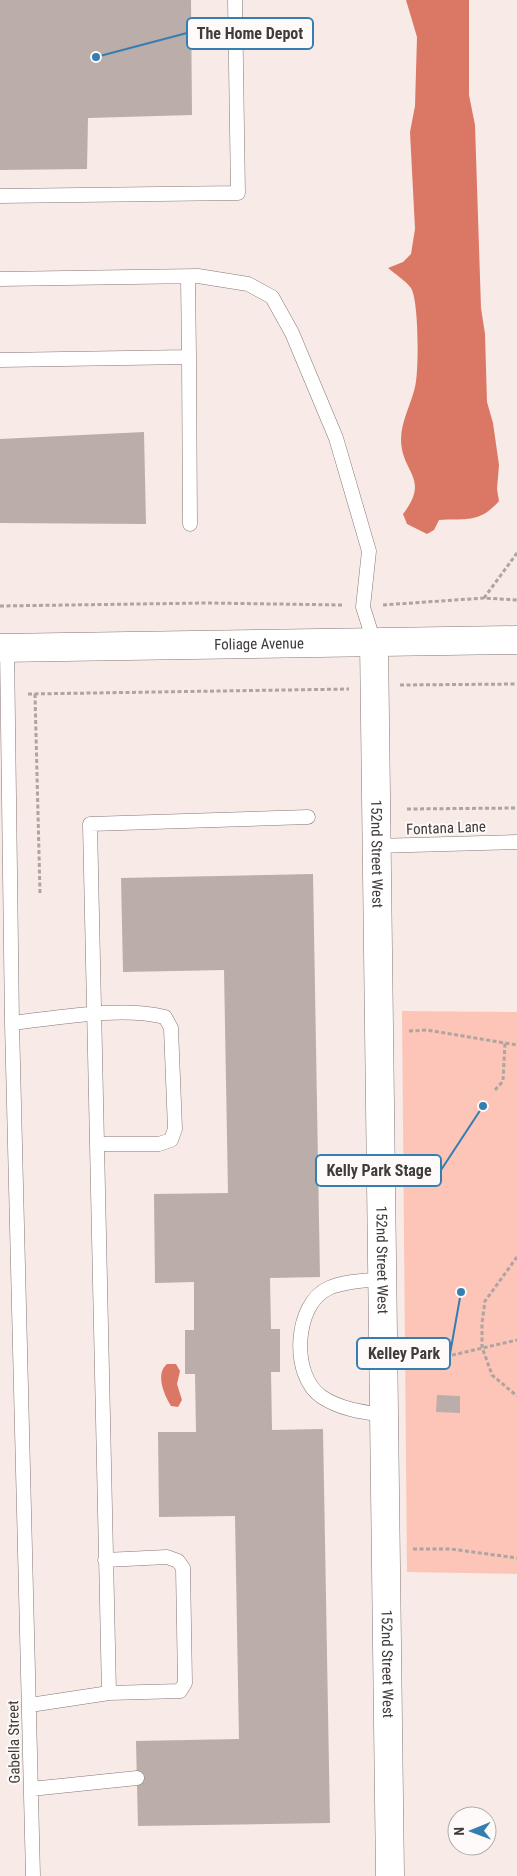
<svg xmlns="http://www.w3.org/2000/svg" width="517" height="1876" viewBox="0 0 517 1876" font-family="'Roboto Condensed',sans-serif">
<style>
.green{fill:#fdc4b8}
.water{fill:#db7865}
.building{fill:#bbadaa}
.lines{fill:none;stroke-linecap:round;stroke-linejoin:round}
.lane-casing{stroke:#857875;stroke-width:15}
.street-casing{stroke:#857875;stroke-width:29}
.path{stroke:#aea4a0;stroke-width:3;stroke-dasharray:4 2.5;stroke-linecap:butt}
.lane{stroke:#fff;stroke-width:14}
.street{stroke:#fff;stroke-width:28}
.labels{text-anchor:middle;dominant-baseline:central;stroke-width:4;stroke-linejoin:round;paint-order:stroke}
.street-label{font-size:15px;fill:#413c3a;stroke:#fdfaf9}
.leader{fill:none;stroke:#347eb2;stroke-width:2}
.callout-dot{fill:#347eb2;stroke:#fdfaf9;stroke-width:2}
.callout{fill:#fdfaf9;stroke:#347eb2;stroke-width:2}
.callout-label{font-size:16px;text-anchor:middle;font-weight:bold;fill:#413c3a}
</style>
<rect width="100%" height="100%" fill="#f8eae6"/>
<!-- green -->
<path class="green" d="M402,1011L517,1012V1574L407,1572Z"/>
<!-- water -->
<path class="water" d="M406,0H469V95L475,125L481,308L485,334L487,402L493,423L499,465L497,489L499,501C479,524 465,518 439,520L434,530L427,534L407,524L403,514C431,478 401,473 401,439C401,422 411,404 415,387C419,372 419,301 411,288C406,281 395,274 388,268L403,262L411,254L415,229L410,132L415,106L417,37Z
M167,1364H176L180,1371L177,1384L182,1400L178,1407L171,1406C164,1395 155,1374 167,1364Z"/>
<!-- building -->
<path class="building" d="M0,0H191L192,115L88,118L87,169L0,170Z
M144,432L146,524L0,523V439Z
M313,874L320,1277L270,1278L271,1329H280V1372H271L272,1430L323,1429L330,1823L138,1826L136,1741L239,1739L235,1516L159,1517L158,1432H196L195,1374H185V1330H194V1282L155,1283L154,1194L228,1193L224,970L123,972L121,878Z
M437,1395L460,1396V1413L436,1412Z"/>
<g class="lines">
<defs>
<path id="lane" d="M0,196L238,193L235,0
M0,279L198,276L248,284L272,297L292,333L336,438L369,551L363,607L374,642
M189,357L190,524
M0,360L189,357L188,278
M7,648L12,1023L33,1876
M375,846L517,842
M12,1023C57,1018 122,1006 165,1017L171,1028L175,1129L171,1140L159,1144H97
M382,1279C364,1281 345,1281 329,1288C294,1303 290,1376 322,1397C340,1409 362,1412 383,1415
M105,1560L167,1557L178,1561L183,1568L185,1683L180,1691L109,1693
M30,1705L109,1693L90,824L308,817
M31,1789L137,1778"/>
<g id="street">
<path id="s1" d="M374,642L390,1876"/>
<path id="s2" d="M0,648L517,640"/>
</g>
</defs>
<!-- lane casing -->
<use href="#lane" class="lane-casing"/>
<!-- street casing -->
<use href="#street" class="street-casing"/>
<!-- path -->
<path class="path" d="M484,598L517,553
M383,605L484,598L517,600
M0,606L206,603L344,605
M400,685L517,684
M28,694L349,689
M35,694L40,893
M407,809L517,808
M409,1031L427,1030L517,1045
M495,1090L503,1081L505,1043
M517,1257L485,1301L482,1323V1347L492,1375L517,1396
M414,1364L517,1340
M413,1549H451L517,1558"/>
<!-- lane -->
<use href="#lane" class="lane"/>
<!-- street -->
<use href="#street" class="street"/>
</g>
<g class="labels">
<!-- street labels -->
<g class="street-label">
<text stroke="none"><textPath href="#s2" startOffset="259">Foliage Avenue</textPath></text>
<text transform="translate(446 828) rotate(-2)">Fontana Lane</text>
<text stroke="none"><textPath href="#s1" startOffset="212">152nd Street West</textPath></text>
<text stroke="none"><textPath href="#s1" startOffset="618">152nd Street West</textPath></text>
<text stroke="none"><textPath href="#s1" startOffset="1022">152nd Street West</textPath></text>
<text transform="translate(14 1742) rotate(-91)">Gabella Street</text>
</g>
</g>
<!-- callouts -->
<path class="leader" d="M96 57L187 33M483 1106L441 1170M461 1292L450 1354"/>
<g class="callout-dot">
<circle cx="96" cy="57" r="5"/>
<circle cx="483" cy="1106" r="5"/>
<circle cx="461" cy="1292" r="5"/>
</g>
<g class="callout">
<rect x="187" y="18" width="126" height="31" rx="5"/>
<rect x="316" y="1155" width="125" height="31" rx="5"/>
<rect x="357" y="1338" width="93" height="31" rx="5"/>
</g>
<g class="callout-label">
<text x="250" y="39">The Home Depot</text>
<text x="379" y="1176">Kelly Park Stage</text>
<text x="404" y="1359">Kelley Park</text>
</g>
<!-- north arrow -->
<g transform="translate(472 1831) rotate(269)"><circle r="24" fill="#fdfaf9" stroke="#b2aead"/>
<path d="M0-4L9 19L0 12L-9 19Z" fill="#347eb2"/>
<text y="-8" font-size="14" font-weight="bold" text-anchor="middle" fill="#413c3a">N</text>
</g>
</svg>
